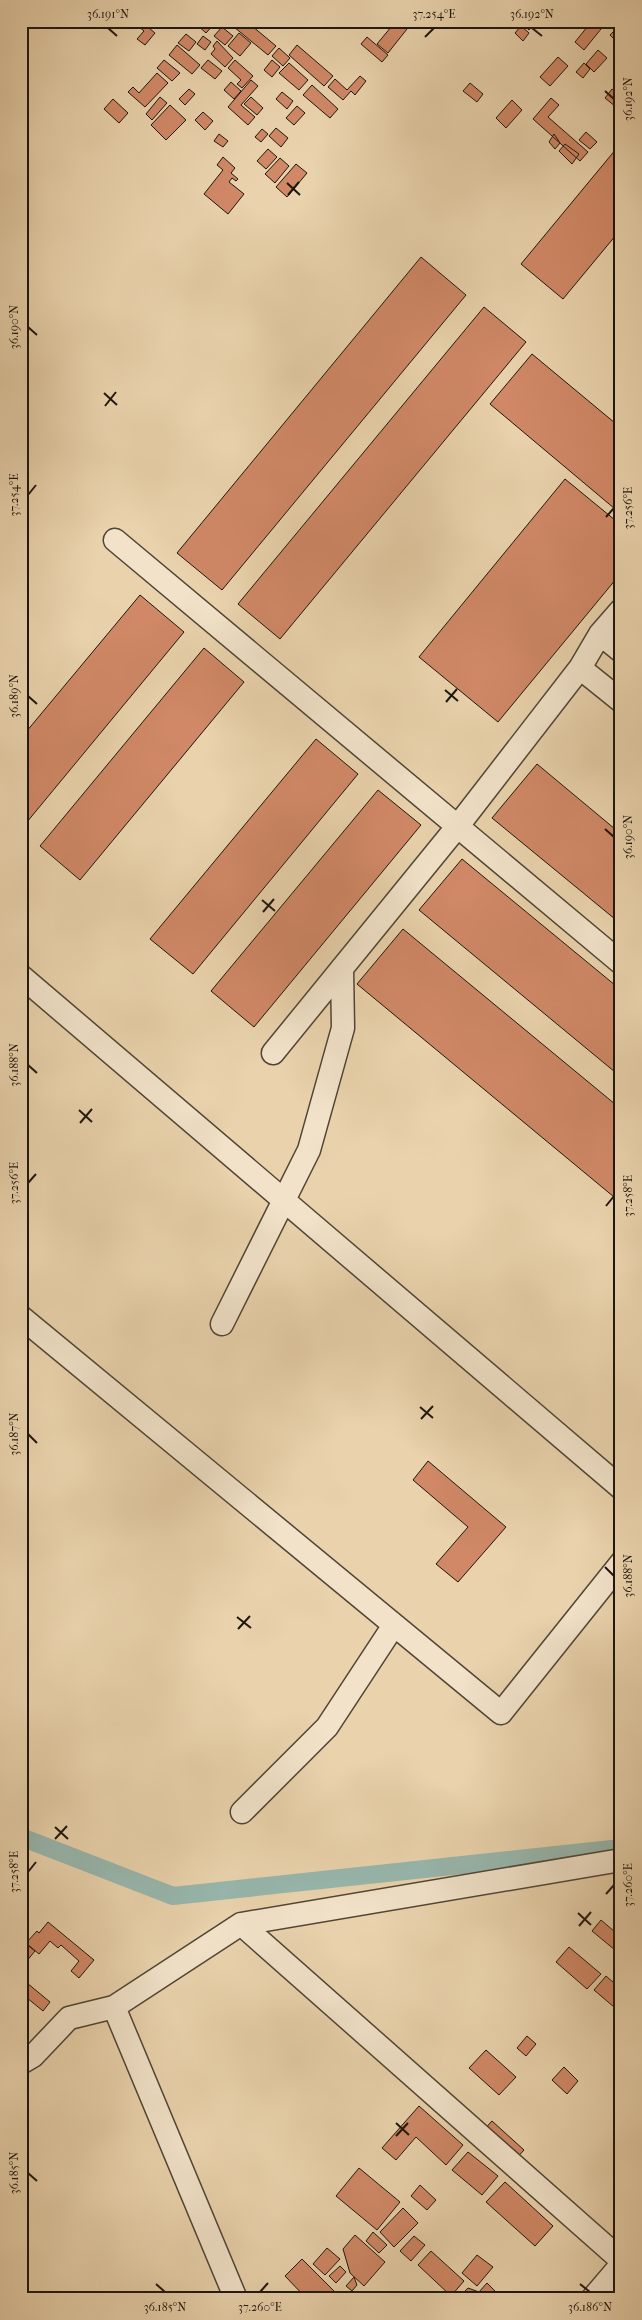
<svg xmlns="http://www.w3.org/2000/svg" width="642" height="2320" viewBox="0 0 642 2320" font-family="'IM FELL French Canon',serif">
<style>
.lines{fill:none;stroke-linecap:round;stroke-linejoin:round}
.canal{stroke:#97b7ae;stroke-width:18}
.building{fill:#d08866;stroke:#1d160d}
.minor-casing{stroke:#504535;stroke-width:25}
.minor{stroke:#f1e2c9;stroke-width:22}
.ticks{fill:none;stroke:#1d160d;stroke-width:2}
.neatline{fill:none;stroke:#1d160d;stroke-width:2}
.ticks-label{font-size:12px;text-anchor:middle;fill:#1d160d}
</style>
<rect width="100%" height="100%" fill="#e9d2ac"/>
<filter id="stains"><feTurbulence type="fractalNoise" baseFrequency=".004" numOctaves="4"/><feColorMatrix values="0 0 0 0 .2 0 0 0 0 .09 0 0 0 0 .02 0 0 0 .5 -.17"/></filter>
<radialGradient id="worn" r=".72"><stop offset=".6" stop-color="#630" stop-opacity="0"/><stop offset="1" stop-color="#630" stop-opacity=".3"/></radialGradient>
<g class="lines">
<!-- canal -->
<path class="canal" d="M21,1837L173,1896L621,1848"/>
</g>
<!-- building -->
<path class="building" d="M132,21H150L153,24L149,28L155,33L145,45L137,39L144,31Z
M198,21H212L215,23L206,33L196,24Z
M239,21H246L276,46L268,55L234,27Z
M396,21L407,29L388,53L377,44Z
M523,21H534L535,23L529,30L521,23Z
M592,21L601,29L584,50L575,42Z
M521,26L529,33L523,41L515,33Z
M222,27L233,36L225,45L214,36Z
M616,29L621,34V39L617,42L610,35Z
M239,33L251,43L240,56L228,46Z
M186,34L196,42L189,51L178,43Z
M203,36L211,42L205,50L197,44Z
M367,37L388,55L382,62L361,44Z
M217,41L233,58L225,67L211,54L215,49L213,46Z
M177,45L200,65L192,74L169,55Z
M297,45L333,76L324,86L289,55Z
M279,48L290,58L283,66L272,56Z
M598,50L607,58L594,72L586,64Z
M558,57L568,66L550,86L540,77Z
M164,60L180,73L172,81L157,68Z
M208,60L222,71L215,79L201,68Z
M235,60L253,76L242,88L237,84L241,80L228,68Z
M272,60L280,67L272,77L264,70Z
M289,63L308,80L299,90L279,73Z
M584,63L590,69L583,78L576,72Z
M157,73L168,83L145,107L128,92L133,87L139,93Z
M360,76L366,81L355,95L351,91L343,100L328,87L335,79L347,90Z
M251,80L258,86L241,105L255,117L248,125L228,107Z
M231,82L241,91L234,99L224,90Z
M470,83L483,94L477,102L463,91Z
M312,85L338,109L330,118L303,95Z
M189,89L195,94L185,105L179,99Z
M612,89L621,97V111L605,98Z
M282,92L293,101L287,109L276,99Z
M160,97L167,103L152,120L146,114Z
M251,97L263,108L257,115L244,104Z
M551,98L559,105L548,117L588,152L580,161L533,119Z
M113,99L128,113L119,123L104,109Z
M512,100L522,110L506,128L496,118Z
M170,105L186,120L166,140L151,125Z
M297,106L305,113L294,125L286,118Z
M203,112L213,121L205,130L195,120Z
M276,128L288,138L281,147L269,136Z
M262,129L268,134L261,142L255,137Z
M586,132L597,142L590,149L579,140Z
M219,134L228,141L223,147L214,141Z
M554,134L560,143L555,149L549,142Z
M621,143V229L563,299L521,264Z
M565,144L579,154L572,164L559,151Z
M268,149L277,157L266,169L257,161Z
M223,157L235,168L231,173L238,179L236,181L232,178L229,182L244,194L228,214L204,194L223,170L217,165Z
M280,158L289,166L275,183L265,174Z
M296,164L307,173L287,197L276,187Z
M421,257L466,295L222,590L177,553Z
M484,307L526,342L280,639L238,604Z
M532,354L621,428V514L490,404Z
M565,479L621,525V573L498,722L419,657Z
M140,595L184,632L22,828L21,738Z
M204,648L244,682L80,880L40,846Z
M316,739L358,774L193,974L150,939Z
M537,764L621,834V924L492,818Z
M378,790L421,825L254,1027L211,991Z
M462,859L621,990V1077L419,910Z
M403,929L621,1109V1188L614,1197L357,984Z
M428,1461L506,1527L458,1582L436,1564L468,1527L413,1480Z
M601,1920L621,1937V1955L592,1931Z
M48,1922L94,1960L79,1978L71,1971L79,1961L61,1945L58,1948L50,1941L39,1954L26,1943L37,1931L39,1933Z
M21,1940L35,1951L21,1968Z
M569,1947L601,1974L587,1989L556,1962Z
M606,1976L621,1989V2013L594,1990Z
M21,1978L50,2002L43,2011L21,1993Z
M527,2036L536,2044L526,2056L517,2048Z
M486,2050L516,2077L499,2095L469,2068Z
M564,2067L578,2081L567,2094L552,2080Z
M419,2106L463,2145L446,2165L416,2137L396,2160L382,2148Z
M492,2121L524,2150L514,2161L482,2132Z
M468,2152L498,2176L482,2195L452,2170Z
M359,2168L400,2202L377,2230L336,2196Z
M505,2182L553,2226L535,2246L486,2202Z
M420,2185L436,2200L427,2210L411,2196Z
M403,2208L418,2223L394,2247L380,2232Z
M373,2232L387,2245L379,2253L366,2241Z
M355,2235L385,2262L364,2286L350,2273L343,2249Z
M414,2236L425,2245L411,2261L400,2251Z
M327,2248L340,2259L325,2275L313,2264Z
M431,2251L464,2281L451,2296L418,2265Z
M477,2255L493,2267L477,2286L462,2273Z
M302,2259L340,2297L338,2299H307L285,2276Z
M340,2266L346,2272L336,2283L329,2276Z
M354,2277L357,2285L352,2291L346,2286Z
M487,2283L503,2299H457L468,2288L479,2292Z"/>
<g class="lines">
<defs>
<path id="minor" d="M115,540L621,963
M600,634L621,651
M580,668L621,701
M21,976L621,1488
M273,1053L457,827L580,668L600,634L621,610
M21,1317L501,1713L621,1563
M222,1324L309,1150L343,1028L342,968
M242,1812L327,1727L394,1625
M241,1924L621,2260
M114,2007L236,2299
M21,2063L33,2056L69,2018L114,2007L241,1924L621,1860
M592,2299L621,2265"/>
</defs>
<!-- minor casing -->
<use href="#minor" class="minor-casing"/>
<!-- minor -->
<use href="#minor" class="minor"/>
</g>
<!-- ticks -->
<path class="ticks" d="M108,28L117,36M532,28L542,36M425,37L434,28M605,91L614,99M287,183L300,195M288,195L299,182M28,327L37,335M104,393L117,405M105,406L116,392M28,495L36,485M606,517L614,508M445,690L458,701M28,696L37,704M446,702L457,689M605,829L614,837M262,900L275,911M263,912L274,899M28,1065L37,1073M79,1110L92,1122M80,1123L92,1109M28,1183L36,1174M606,1206L614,1196M420,1407L433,1418M421,1419L433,1406M28,1434L37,1443M605,1567L614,1576M237,1617L251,1628M238,1629L250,1616M55,1827L68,1839M55,1839L67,1826M28,1872L36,1862M606,1894L614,1885M578,1913L591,1925M579,1926L591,1912M396,2123L409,2135M396,2136L408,2123M28,2173L37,2181M156,2284L165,2292M580,2284L590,2292M260,2292L268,2283"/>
<!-- margin -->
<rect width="642" height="2320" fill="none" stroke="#e9d2ac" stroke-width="55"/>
<rect x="28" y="28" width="586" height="2264" class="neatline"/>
<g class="ticks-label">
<text x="108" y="18">36.191°N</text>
<text x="434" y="18">37.254°E</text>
<text x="532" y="18">36.192°N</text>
<text transform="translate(628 99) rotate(-90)" y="4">36.192°N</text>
<text transform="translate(14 327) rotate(-90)" y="4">36.190°N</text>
<text transform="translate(14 495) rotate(-90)" y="4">37.254°E</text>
<text transform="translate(628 508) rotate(-90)" y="4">37.256°E</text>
<text transform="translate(14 696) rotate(-90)" y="4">36.189°N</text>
<text transform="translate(628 837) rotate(-90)" y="4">36.190°N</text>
<text transform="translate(14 1065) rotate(-90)" y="4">36.188°N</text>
<text transform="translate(14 1183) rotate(-90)" y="4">37.256°E</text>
<text transform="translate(628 1196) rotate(-90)" y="4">37.258°E</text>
<text transform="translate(14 1434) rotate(-90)" y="4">36.187°N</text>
<text transform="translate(628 1576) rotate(-90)" y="4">36.188°N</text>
<text transform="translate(14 1872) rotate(-90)" y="4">37.258°E</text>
<text transform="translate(628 1885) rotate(-90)" y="4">37.260°E</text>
<text transform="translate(14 2173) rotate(-90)" y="4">36.185°N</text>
<text x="165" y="2311">36.185°N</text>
<text x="260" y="2311">37.260°E</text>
<text x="590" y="2311">36.186°N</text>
</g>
<rect width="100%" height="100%" filter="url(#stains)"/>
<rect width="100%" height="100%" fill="url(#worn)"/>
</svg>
